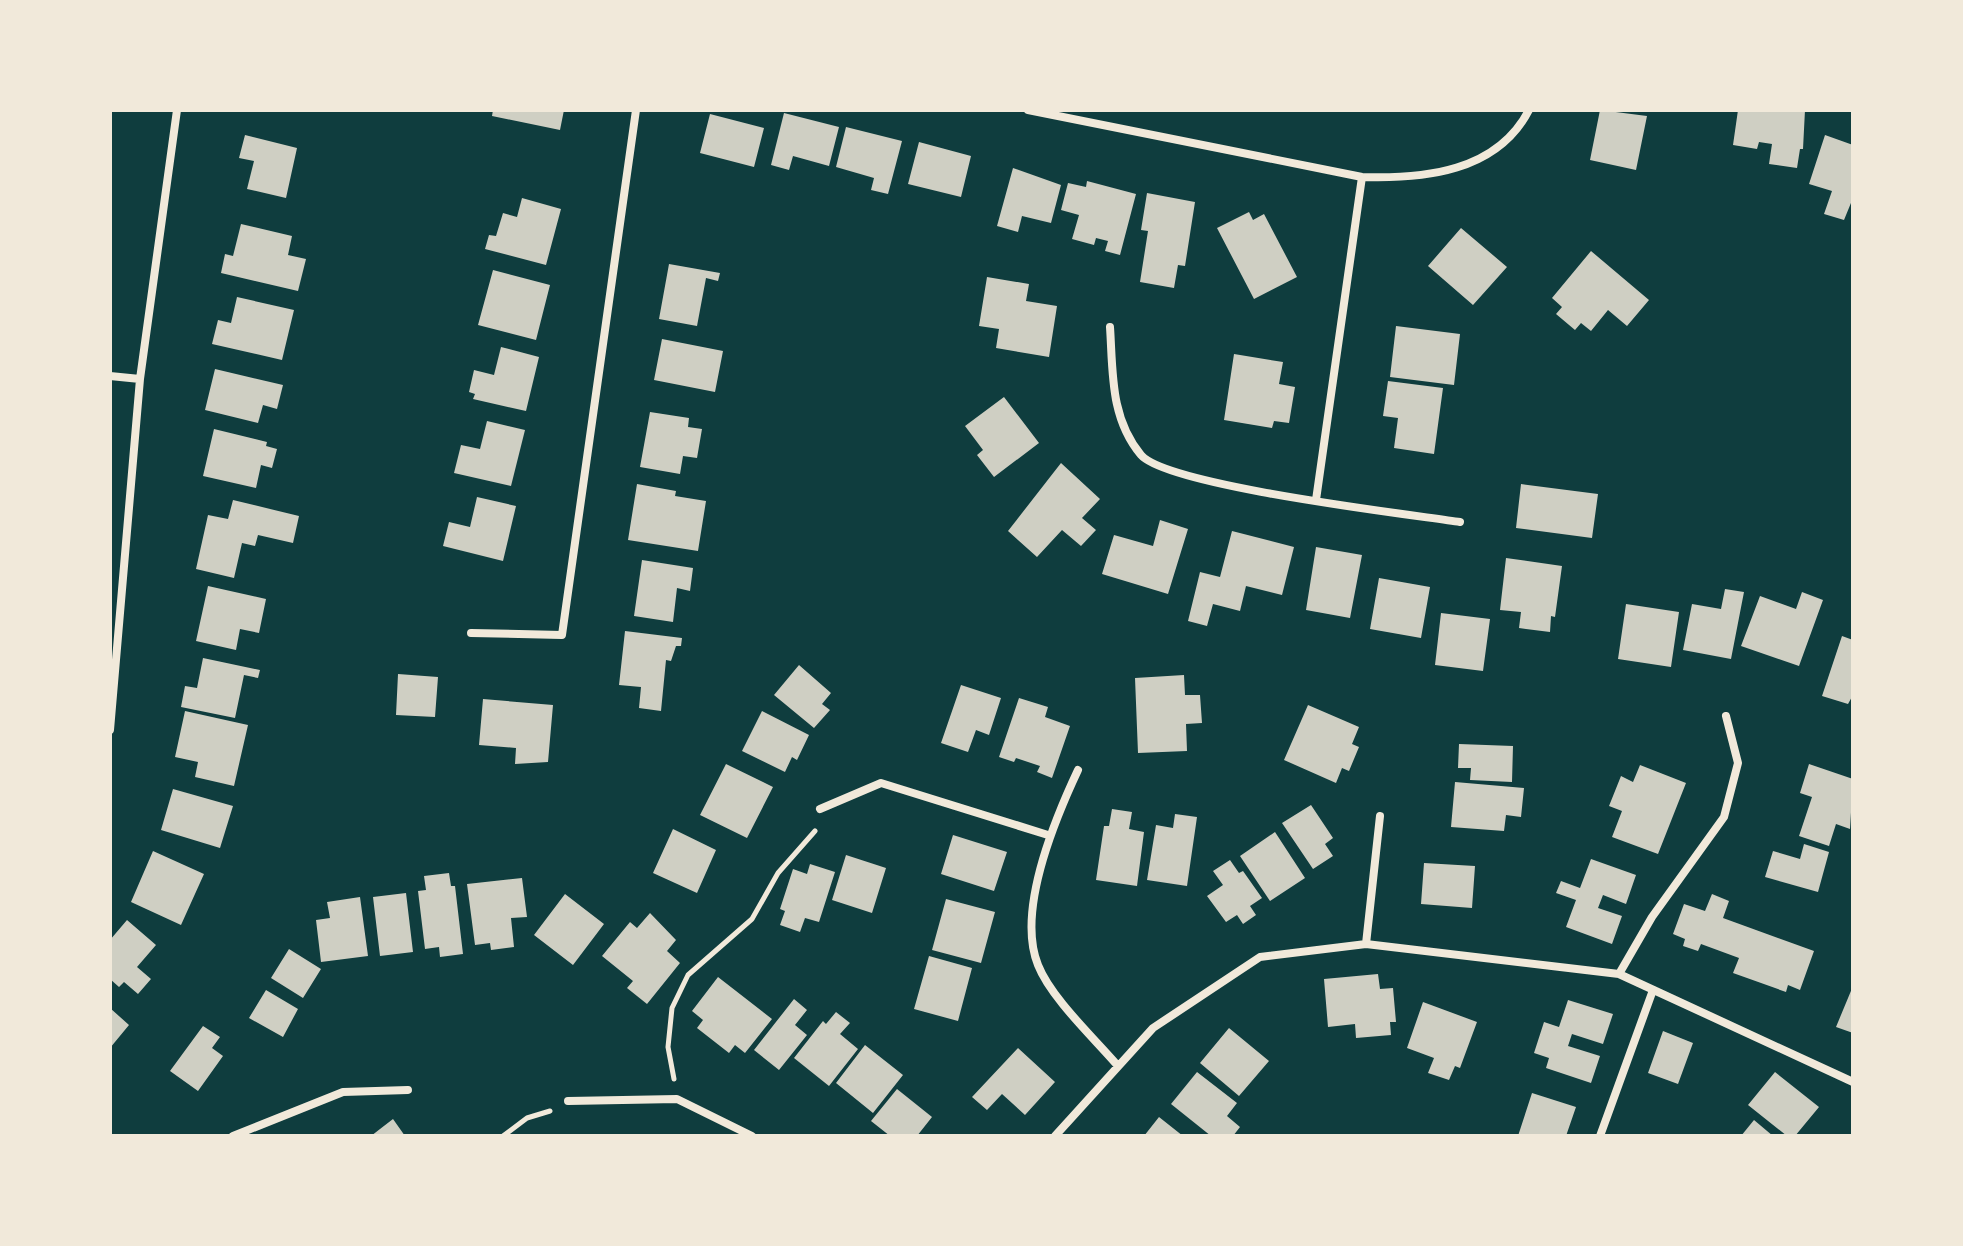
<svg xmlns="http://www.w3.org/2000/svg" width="1963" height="1246" viewBox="0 0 1963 1246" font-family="Poppins,sans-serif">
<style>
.building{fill:#cfcfc3}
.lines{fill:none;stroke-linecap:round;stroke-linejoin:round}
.path{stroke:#f1e9da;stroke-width:5}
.minor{stroke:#f1e9da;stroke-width:8}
</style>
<rect width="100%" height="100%" fill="#0f3d3e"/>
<!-- building -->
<path class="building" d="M493,110H564L560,130L492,116Z
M1600,110L1647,116L1636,170L1590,160Z
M1738,110H1805L1803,149H1800L1797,168L1769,164L1772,144L1759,142L1757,149L1733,145Z
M784,113L839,127L829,166L793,156L789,170L771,165Z
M710,114L764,128L754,167L700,153Z
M846,127L902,141L888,194L871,190L874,178L836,167Z
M245,135L297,148L286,198L247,189L254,161L239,158Z
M1825,135L1853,145V198L1844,220L1824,214L1832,191L1809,184Z
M919,142L971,156L961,197L908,184Z
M1013,168L1061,185L1051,223L1022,216L1018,232L997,226Z
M1087,181L1136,194L1120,255L1105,251L1108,241L1096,238L1094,245L1072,239L1079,215L1061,210L1068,183L1086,187Z
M1147,193L1195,202L1185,266L1178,265L1174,288L1140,282L1148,231L1141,230Z
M522,198L561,209L546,265L485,249L489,235L496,236L503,213L517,217Z
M1249,212L1253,220L1264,214L1297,277L1254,299L1217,228Z
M241,224L292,236L288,255L306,259L298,291L221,273L225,254L233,256Z
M1461,228L1507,267L1473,305L1428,266Z
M1591,251L1649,300L1627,326L1608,310L1591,331L1581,323L1575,330L1556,314L1562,307L1552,298Z
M669,264L720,273L718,281L706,278L697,326L659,319Z
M493,270L550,285L536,340L478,325Z
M987,277L1029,284L1026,301L1057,306L1049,357L996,348L999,329L979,326Z
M237,297L294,310L282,360L212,344L218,320L231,323Z
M1396,326L1460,334L1454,385L1390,377Z
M662,339L723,351L715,392L654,380Z
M501,347L539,357L526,411L473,399L475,394L469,392L474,370L494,375Z
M1234,354L1283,362L1279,384L1295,387L1289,423L1274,421L1272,428L1224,420Z
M215,369L283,385L277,409L263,405L258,423L205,410Z
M1388,381L1443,388L1434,454L1394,448L1398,418L1383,416Z
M1004,397L1039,443L994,477L977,455L983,450L965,426Z
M650,412L689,418L688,427L702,429L697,458L683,456L680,474L640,467Z
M487,421L525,430L511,486L454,473L461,445L480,449Z
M214,429L267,442L266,446L277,449L272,468L261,465L256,488L203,476Z
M1061,463L1100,499L1082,518L1096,530L1081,546L1062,530L1037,557L1008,531Z
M637,484L676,491L675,496L706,501L698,551L628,540Z
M1521,484L1598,494L1592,538L1516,528Z
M477,497L516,506L503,561L443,546L449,522L470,527Z
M233,500L299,516L293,543L258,535L255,546L242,543L234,578L196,569L208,515L228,519Z
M1160,520L1188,529L1168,594L1102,574L1114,535L1153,546Z
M1232,531L1294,547L1282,595L1246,586L1240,611L1213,604L1207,626L1188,621L1200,572L1220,577Z
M1316,547L1362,555L1350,618L1306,610Z
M1506,558L1562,566L1555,617L1551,616L1550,632L1519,628L1521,612L1500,610Z
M642,560L693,568L690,591L677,588L673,622L634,616Z
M1379,578L1430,587L1421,638L1370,629Z
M208,586L266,599L259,633L240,629L236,650L196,641Z
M1725,589L1744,592L1731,659L1683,650L1692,604L1721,609Z
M1802,592L1823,600L1799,666L1741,646L1760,596L1796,609Z
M1626,604L1679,612L1671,667L1618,659Z
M1441,613L1490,619L1483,671L1435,665Z
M625,631L682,638L681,646H676L671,661L666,660L661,711L639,708L641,687L619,685Z
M1842,636L1853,640V695L1848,704L1822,696Z
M203,658L260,670L258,678L244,675L235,718L181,707L185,686L197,688Z
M799,665L831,693L822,704L830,710L814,728L774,695Z
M398,674L438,677L435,717L396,715Z
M1184,675L1185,695H1200L1202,723L1186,724L1187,751L1138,753L1135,678Z
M961,685L1001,698L989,735L976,730L968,752L941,743Z
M1019,698L1048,707L1045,717L1070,726L1052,778L1037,772L1040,766L1016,758L1014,762L999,757Z
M483,699L553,705L548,762L515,764L516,748L479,745Z
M1308,705L1359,727L1352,744L1359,747L1349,771L1342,768L1336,783L1284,760Z
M185,711L248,725L234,786L195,777L198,762L175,757Z
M762,711L809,735L797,760L792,757L785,772L742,751Z
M1459,744L1513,746L1512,782L1470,780L1471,768H1458Z
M726,764L773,787L747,838L700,815Z
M1809,764L1853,779L1850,829L1836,824L1829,846L1799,836L1812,797L1800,793Z
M1640,765L1686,783L1658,854L1612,837L1622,811L1609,806L1621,776L1633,782Z
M1455,782L1524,788L1521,817L1506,815L1504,831L1451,827Z
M173,789L233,806L220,848L161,830Z
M1311,805L1333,838L1325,844L1333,856L1313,869L1282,823Z
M1112,809L1132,812L1129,829L1144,832L1137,886L1096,880L1104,826H1109Z
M1175,814L1197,817L1187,886L1147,880L1156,825L1173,828Z
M673,829L716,850L697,893L653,873Z
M1275,832L1305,878L1270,901L1240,856Z
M953,835L1007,852L994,891L941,874Z
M1804,844L1829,852L1818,892L1765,877L1773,851L1800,859Z
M153,851L204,874L181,925L131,902Z
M846,855L886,868L872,913L832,900Z
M1591,859L1636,875L1626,904L1603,895L1598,908L1622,916L1612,944L1566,927L1576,900L1556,893L1561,881L1580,888Z
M1230,860L1239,873L1243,871L1262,898L1250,906L1256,915L1243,924L1237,915L1226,922L1207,896L1223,885L1213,871Z
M1424,863L1475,866L1472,908L1421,904Z
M810,864L835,872L819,922L805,918L800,932L780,925L785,911L780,909L793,869L807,874Z
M449,873L451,886H455L463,954L440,957L439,947L425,949L418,891L426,890L424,876Z
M522,878L527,917L511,918L514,947L491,950L490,943L475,945L467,884Z
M406,893L413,952L380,956L373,897Z
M565,894L604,924L573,965L534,935Z
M1712,894L1729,901L1723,918L1814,951L1800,990L1788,985L1786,992L1733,973L1739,958L1701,944L1698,951L1683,946L1685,939L1673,934L1684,904L1705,911Z
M360,897L368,956L321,962L316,920L330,918L327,902Z
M946,899L995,912L981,963L932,950Z
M650,913L676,940L667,951L680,963L647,1004L627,988L633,981L602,956L630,922L637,928Z
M127,920L156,945L137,967L151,979L138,994L124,982L119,987L110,979V940Z
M289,949L321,969L303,998L271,978Z
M929,956L972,968L958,1021L914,1009Z
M1378,974L1380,989L1393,988L1396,1022H1390L1391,1035L1356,1038L1355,1024L1328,1027L1324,979Z
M718,977L772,1019L745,1053L735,1045L729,1053L697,1028L703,1020L692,1011Z
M1853,986V1033L1836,1027Z
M266,990L298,1009L283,1037L249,1018Z
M794,999L807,1010L795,1025L807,1035L779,1070L754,1050Z
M1568,1000L1613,1014L1603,1044L1572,1034L1568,1046L1600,1056L1591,1083L1546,1068L1549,1058L1534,1053L1544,1022L1559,1027Z
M1423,1002L1477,1022L1460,1068L1455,1066L1449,1080L1428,1073L1434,1058L1407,1048Z
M110,1008L129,1025L110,1048Z
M836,1012L850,1023L840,1034L858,1049L829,1086L794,1058L823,1021L826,1024Z
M203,1026L220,1037L212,1048L223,1056L198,1091L170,1071Z
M1229,1028L1269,1061L1239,1096L1200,1063Z
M1663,1031L1693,1043L1678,1084L1648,1073Z
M865,1045L903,1075L873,1113L836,1083Z
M1018,1048L1055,1082L1025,1115L1002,1094L987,1110L972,1097Z
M1197,1072L1237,1103L1227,1116L1240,1127L1233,1136H1211L1171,1104Z
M1775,1072L1819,1107L1795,1136H1787L1748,1105Z
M897,1089L932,1117L917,1136H890L871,1121Z
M1532,1093L1576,1107L1566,1136H1518Z
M1159,1117L1183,1136H1144Z
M393,1119L405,1136H371L380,1129Z
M1754,1120L1773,1136H1741Z"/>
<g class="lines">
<!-- path -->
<path class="path" d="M674,1079L668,1047L672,1008L688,975L752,919L778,873L815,831
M503,1136L527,1118L550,1111"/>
<!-- minor -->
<path class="minor" d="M1028,110L1362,177C1424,179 1497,172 1529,110
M1110,327C1113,372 1110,418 1141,455C1168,486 1407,514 1460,522
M110,376L140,379
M1316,500L1362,177
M471,633L562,635L636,110
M110,730L140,379L177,110
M1078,770C1055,819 1016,911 1038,965C1051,998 1094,1038 1118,1066
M820,809L881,783L1048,835
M1366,944L1380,816
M1619,974L1652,917L1724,817L1738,763L1726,716
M568,1101L677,1099L752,1136
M233,1136L343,1092L408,1090
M1055,1136L1153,1028L1260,957L1366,944L1619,974L1853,1082
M1600,1136L1653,990"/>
</g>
<!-- border -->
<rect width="1963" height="1246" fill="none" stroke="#f1e9da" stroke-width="224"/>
</svg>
